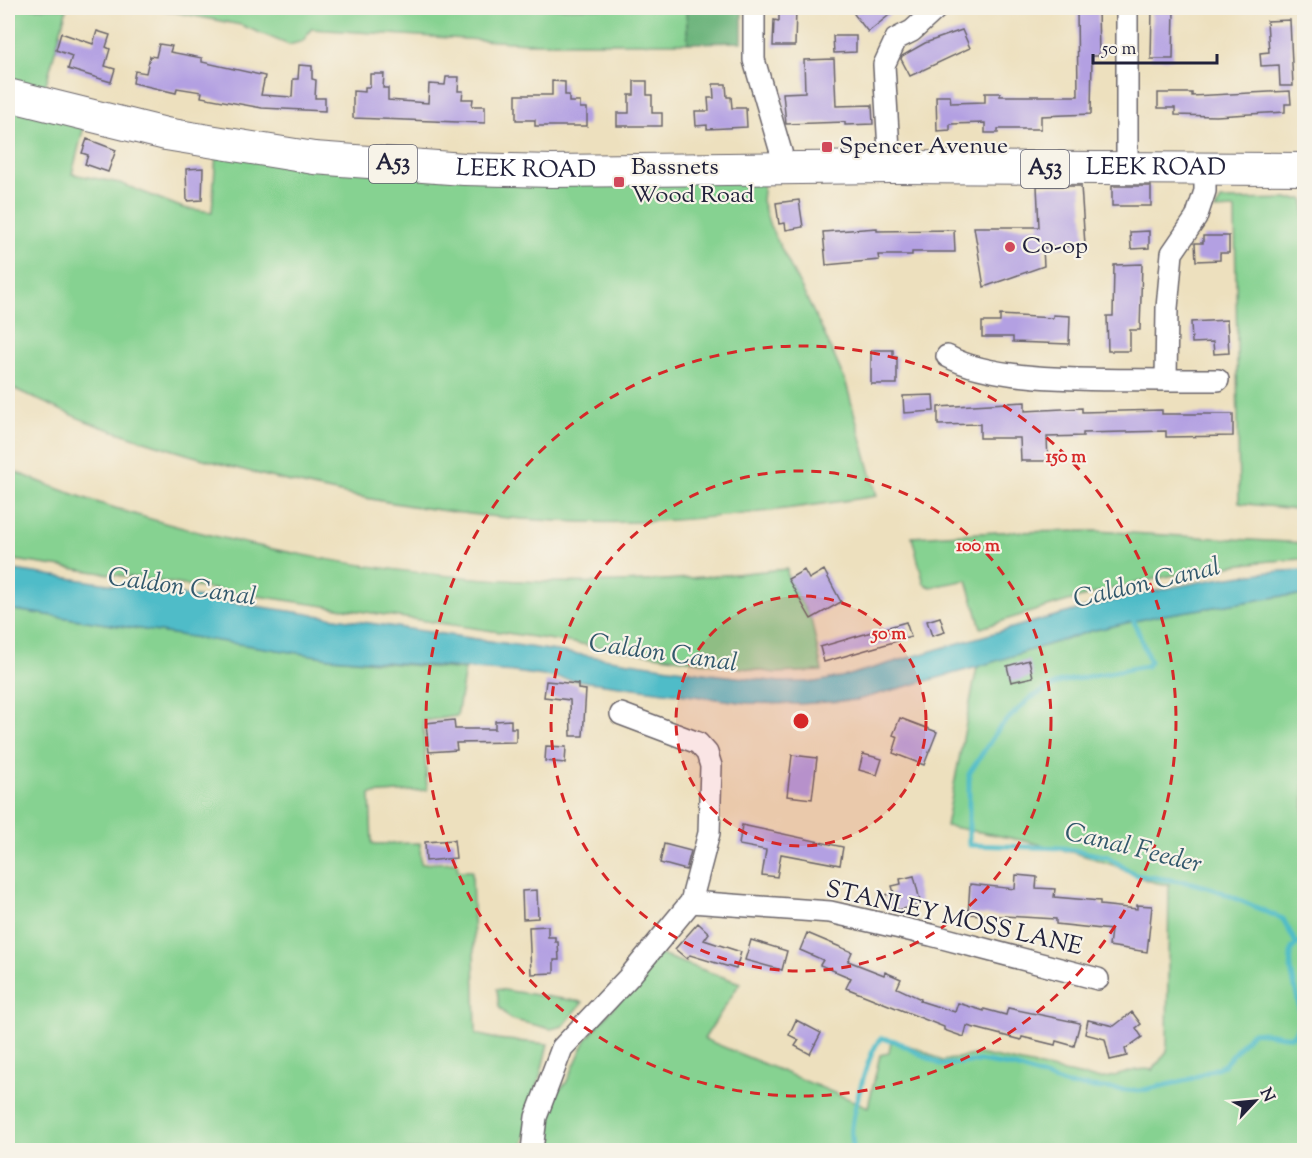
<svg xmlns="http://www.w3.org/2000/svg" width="1312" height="1158" viewBox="0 0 1312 1158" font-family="'Sorts Mill Goudy',serif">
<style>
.green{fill:#86d291;stroke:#547a66;stroke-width:1.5}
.forest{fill:#6cb47b;stroke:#476b5b;stroke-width:1.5}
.water{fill:#4fbcc8;stroke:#386f82;stroke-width:1.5}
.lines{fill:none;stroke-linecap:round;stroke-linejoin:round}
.stream{stroke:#4fbcc8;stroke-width:5}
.building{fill:#b3a0e2}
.minor-casing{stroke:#696469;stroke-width:24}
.highway-casing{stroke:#696469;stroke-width:34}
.minor{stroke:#fff;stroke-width:21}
.highway{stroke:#fff;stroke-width:32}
.ring{fill:none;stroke:#d62828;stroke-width:3;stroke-dasharray:10 8}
.poi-dot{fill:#d1495b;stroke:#f7f3e8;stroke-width:2}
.labels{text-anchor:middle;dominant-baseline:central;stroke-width:4.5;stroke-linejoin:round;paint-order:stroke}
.shield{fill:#f7f3e8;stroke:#62616f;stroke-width:1.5}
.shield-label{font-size:22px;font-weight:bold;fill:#22223b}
.poi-label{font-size:24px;fill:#22223b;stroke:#f7f3e8;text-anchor:start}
.street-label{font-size:24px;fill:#22223b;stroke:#f7f3e8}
.water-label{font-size:26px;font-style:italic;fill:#32586c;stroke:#f7f3e8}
.centre{fill:#d62828;stroke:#f7f3e8;stroke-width:3}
.ring-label{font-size:18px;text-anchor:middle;font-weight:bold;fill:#d62828;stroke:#f7f3e8;stroke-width:4.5;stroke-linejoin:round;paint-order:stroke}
</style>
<rect width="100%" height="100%" fill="#f7f3e8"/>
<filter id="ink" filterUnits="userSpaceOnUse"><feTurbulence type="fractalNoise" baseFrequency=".0167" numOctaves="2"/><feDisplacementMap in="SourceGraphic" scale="12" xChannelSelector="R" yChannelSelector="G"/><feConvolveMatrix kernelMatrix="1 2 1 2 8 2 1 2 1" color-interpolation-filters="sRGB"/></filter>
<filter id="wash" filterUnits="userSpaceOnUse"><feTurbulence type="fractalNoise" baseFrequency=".008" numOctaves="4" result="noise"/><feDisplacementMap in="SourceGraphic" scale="24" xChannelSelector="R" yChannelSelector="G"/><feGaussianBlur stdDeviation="1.35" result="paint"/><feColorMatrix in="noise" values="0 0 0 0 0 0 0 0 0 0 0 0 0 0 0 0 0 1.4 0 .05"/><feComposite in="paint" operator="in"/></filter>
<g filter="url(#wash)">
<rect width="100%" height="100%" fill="#ede0be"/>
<!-- green -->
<path class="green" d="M8,8H67L44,91L8,78Z
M153,8H686L688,43H527L311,29L303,41L289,45L241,25Z
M8,104L84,126L72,174L120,183L183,208L212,212L216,153L764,180L762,201L770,226L823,331L846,383L877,496C797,508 718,519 638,522C455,527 271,485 99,426C68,415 38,399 8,386Z
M1304,199V510L1239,503L1235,209L1215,210L1221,200Z
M8,469C197,548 442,591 647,581C694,579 741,573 787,569L788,579L811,619L822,671L776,673L8,559Z
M1096,531L1304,543V559C1192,564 1087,593 981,628L967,580L931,587L924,584L912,537L997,532Z
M1283,596H1304V1150H542L555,1094L566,1083L586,1040L658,954L740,983L704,1039L868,1107L880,1055L889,1053L891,1041L920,1049L942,1061L979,1054L1093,1078C1114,1081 1132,1066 1153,1070L1167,1051L1169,884C1147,884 1132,872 1113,865C1059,846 1002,836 946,826L977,667L1091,631L1157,616Z
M8,609L331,658L465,670L457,716L423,721L427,790L370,794L372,844L420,843L421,864L457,862L458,871H472L476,1034L496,1039L548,1044L522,1150H8Z
M497,989L583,1002L563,1026L551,1029L510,1019L499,1007Z"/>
<!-- forest -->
<path class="forest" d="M686,8H742V42L688,43Z"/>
<!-- water -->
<path class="water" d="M8,569L710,674L780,682H816L850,675C932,651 1014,626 1097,605C1165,588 1234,572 1304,570V596H1283L1157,616L1091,631L977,667L857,700L799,704L747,703L514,672L331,658L8,609Z"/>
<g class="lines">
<!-- stream -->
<path class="stream" d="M1131,614L1150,662L1146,666L1060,682L1029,699L999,728L969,774V845L1063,848L1108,857L1136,875L1192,883L1214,889L1283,919L1296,943
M853,1150C853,1143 851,1134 852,1127C854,1109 869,1047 882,1038L895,1041L942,1065L979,1061L1015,1067L1067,1085L1139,1091L1188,1080L1224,1065L1251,1033C1266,1030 1278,1038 1293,1036C1312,1008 1284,980 1292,948L1304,939"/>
</g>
<g id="blocks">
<!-- building -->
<path class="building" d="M779,8H796L795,46H773L774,20L779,21Z
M862,8H898L868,32L854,14Z
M1077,8H1098L1099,56H1092L1091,114L1041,116V129H998V133H985V123L950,124V130L937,131L936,96H950L951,103L985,102V93H1000V96H1078Z
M1152,8H1174L1173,59H1151Z
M1290,20L1293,86H1280L1279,65L1261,66L1260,53L1269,52L1267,21Z
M962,30L970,48L910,76L901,59L902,56L925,43Z
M97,31L110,35L106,47L110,49L105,66L115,69L111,82L68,69L72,56L56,50L61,33L93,44Z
M833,36H856V52L834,53Z
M159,44L172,46L170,52L202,58V62L265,76L261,95L292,97L293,79H298L299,65L312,66V79L316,80L315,98H325V111L262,108L201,97L202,92L177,88L176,93L133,83L135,71L146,73L150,56L156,57Z
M834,59L836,106L872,105L873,124L845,125V122L786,124L783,93L805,92L804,60Z
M370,74H384L383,88H388V100L428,103L429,84L445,85L446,77H459L458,91H463L462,99H473L472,106H485V123L353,118V91L365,92V87H370Z
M552,81L565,82V95H569V102H580V108H587V126H535V120H516V95H552Z
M634,81H647V95H652V113H662V126H617V113H629V95H634Z
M713,84H726L727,97H731L732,108H746L747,127L707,129V125L696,126L695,111H709L708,98H714Z
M1290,91L1291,104H1285V112L1216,116L1175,115V108H1158V93H1192V96Z
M87,139L116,150L108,172L85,164L88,155L82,153Z
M203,168L202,200L187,201L186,169Z
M1037,186H1081L1085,245L1043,248L1044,266L984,287L974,227H1039Z
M1112,186H1151V206H1112Z
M799,200L803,227L786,230L785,223L779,224L776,203Z
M877,228V231L954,230L955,252H912V255H878L879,260L826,265L823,232Z
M1149,231V248L1131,249L1130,232Z
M1203,236H1229V253H1220V260L1196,261L1195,243H1203Z
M1142,264L1140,330H1130V351H1108L1107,316H1113L1114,265Z
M1000,315L1053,318V315L1070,316L1069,344L1013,342V337H982V322H1000Z
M1227,320L1229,353L1214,354L1213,342L1192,343L1191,322Z
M871,350H893V357H897V384H871Z
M933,395L934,411L904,413L903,396Z
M1025,402V411L1082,408V412L1162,410V414H1233V436L1166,437V431L1083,433V436L1047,437L1048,461H1021L1020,438H980V424L938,425V407Z
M804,570L809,579L824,570L841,602L811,619L788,579Z
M940,617L945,632L932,636L927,621Z
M906,622L911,637L824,662L820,647Z
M1029,660L1033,677L1011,682L1007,666Z
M546,681L578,684V689L586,690L583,736H571L570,700L544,697Z
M900,718L937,732L924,765L893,753L898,737L893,735Z
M454,720L455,729H495V721L511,720V728H516V742L456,743L457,750L429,752L426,723Z
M546,746L566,747L565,763L545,761Z
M863,754L882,759L877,775L859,770Z
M792,755L817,758L812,799L787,796Z
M742,825L843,847L840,865L781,854L777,877L762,875L766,850L739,845Z
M454,840L456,858L426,861L425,842Z
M664,844L691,851L686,870L660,863Z
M1016,875L1037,877L1036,888L1055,889L1054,897L1100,901V905L1137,909V905L1152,906L1147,952L1109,946L1111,930L1056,924V919L968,914L970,884L1015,889Z
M914,876L921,905L898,910L896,906L888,908L885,895L894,893L892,886L901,884L900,879Z
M537,890L538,918L523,919L522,891Z
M698,923L709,933L704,940L741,952L736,969L690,955L687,959L675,949Z
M548,926V937H555V942H558L559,960H554V973L531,974L529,927Z
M807,933L852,952L848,961L884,975L885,972L901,979L897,988L921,999L920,1001L955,1012L958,1003L984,1011V1009L1006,1015L1008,1008L1080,1023L1074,1046L1056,1041L1055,1045L1022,1037L1021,1040L967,1026L964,1037L944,1030V1027L846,988L851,978L820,965L823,960L800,950Z
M751,940L787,951L782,970L745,960Z
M1132,1012L1141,1024L1136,1028L1142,1037L1125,1049L1127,1056L1110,1060L1105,1039L1085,1034L1088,1020L1114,1026Z
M796,1020L821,1033L810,1054L795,1046L799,1040L789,1035Z"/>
</g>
</g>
<g filter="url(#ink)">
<use href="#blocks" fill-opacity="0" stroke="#696469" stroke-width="1.5"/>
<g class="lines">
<defs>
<path id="minor" d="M754,8V60L786,169
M890,167L884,65L896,39L912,31L937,8
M1127,168V8
M947,356C997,384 1107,379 1166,380L1167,308L1172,253L1196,218L1205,191V170
M1166,380H1218
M691,902L830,912L931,935L1098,979
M532,1150L536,1117L562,1048L629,977L691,902L709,833L711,766L707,753L698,743L621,714"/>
<g id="highway">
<path id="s1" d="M8,95L166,134L314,158L464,169L552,171L890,167L1304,169"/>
</g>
</defs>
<!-- minor casing -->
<use href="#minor" class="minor-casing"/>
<!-- highway casing -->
<use href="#highway" class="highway-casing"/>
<!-- minor -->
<use href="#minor" class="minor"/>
<!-- highway -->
<use href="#highway" class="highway"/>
</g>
</g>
<!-- distance rings -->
<circle cx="801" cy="721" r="125" fill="#d62828" fill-opacity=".12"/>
<g class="ring">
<circle cx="801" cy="721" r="125"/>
<circle cx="801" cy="721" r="250"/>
<circle cx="801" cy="721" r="375"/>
</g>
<!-- markers -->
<g class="poi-dot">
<rect x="821" y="141" width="12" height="12" rx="3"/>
<rect x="613" y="176" width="12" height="12" rx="3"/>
<circle cx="1010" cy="247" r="6"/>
</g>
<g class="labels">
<!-- shield labels -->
<g class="shield">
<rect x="369" y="145" width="48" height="38" rx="4.5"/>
<rect x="1021" y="150" width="48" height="38" rx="4.5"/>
</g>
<g class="shield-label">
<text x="393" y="164">A53</text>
<text x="1045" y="169">A53</text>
</g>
<!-- poi labels -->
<g class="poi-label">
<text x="839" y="147">Spencer Avenue</text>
<text x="631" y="168">Bassnets<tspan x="631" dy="28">Wood Road</tspan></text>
<text x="1022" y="247">Co-op</text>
</g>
<!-- street labels -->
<g class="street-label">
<text stroke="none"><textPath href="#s1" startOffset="525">LEEK ROAD</textPath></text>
<text stroke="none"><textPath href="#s1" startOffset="1155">LEEK ROAD</textPath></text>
<text transform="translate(954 919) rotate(13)">STANLEY MOSS LANE</text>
</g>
<!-- water labels -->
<g class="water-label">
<text transform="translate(1147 584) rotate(-13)">Caldon Canal</text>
<text transform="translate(182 588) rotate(8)">Caldon Canal</text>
<text transform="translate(663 654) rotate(8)">Caldon Canal</text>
<text transform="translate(1133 849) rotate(14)">Canal Feeder</text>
</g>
</g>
<circle cx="801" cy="721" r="9" class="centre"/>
<g class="ring-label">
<text x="1066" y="462">150 m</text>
<text x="978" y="551">100 m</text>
<text x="889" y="639">50 m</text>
</g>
<!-- margin -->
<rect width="1312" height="1158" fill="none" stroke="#f7f3e8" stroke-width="30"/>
<!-- north arrow -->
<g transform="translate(1255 1101) rotate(64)" stroke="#f7f3e8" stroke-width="4.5" paint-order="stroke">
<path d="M0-4.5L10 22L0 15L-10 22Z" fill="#22223b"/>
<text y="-9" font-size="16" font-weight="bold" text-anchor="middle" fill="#22223b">N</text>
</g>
<!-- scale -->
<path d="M1093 54v9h124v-9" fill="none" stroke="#22223b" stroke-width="3"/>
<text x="1102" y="54" font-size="18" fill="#22223b" stroke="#f7f3e8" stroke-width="4.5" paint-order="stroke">50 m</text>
</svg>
